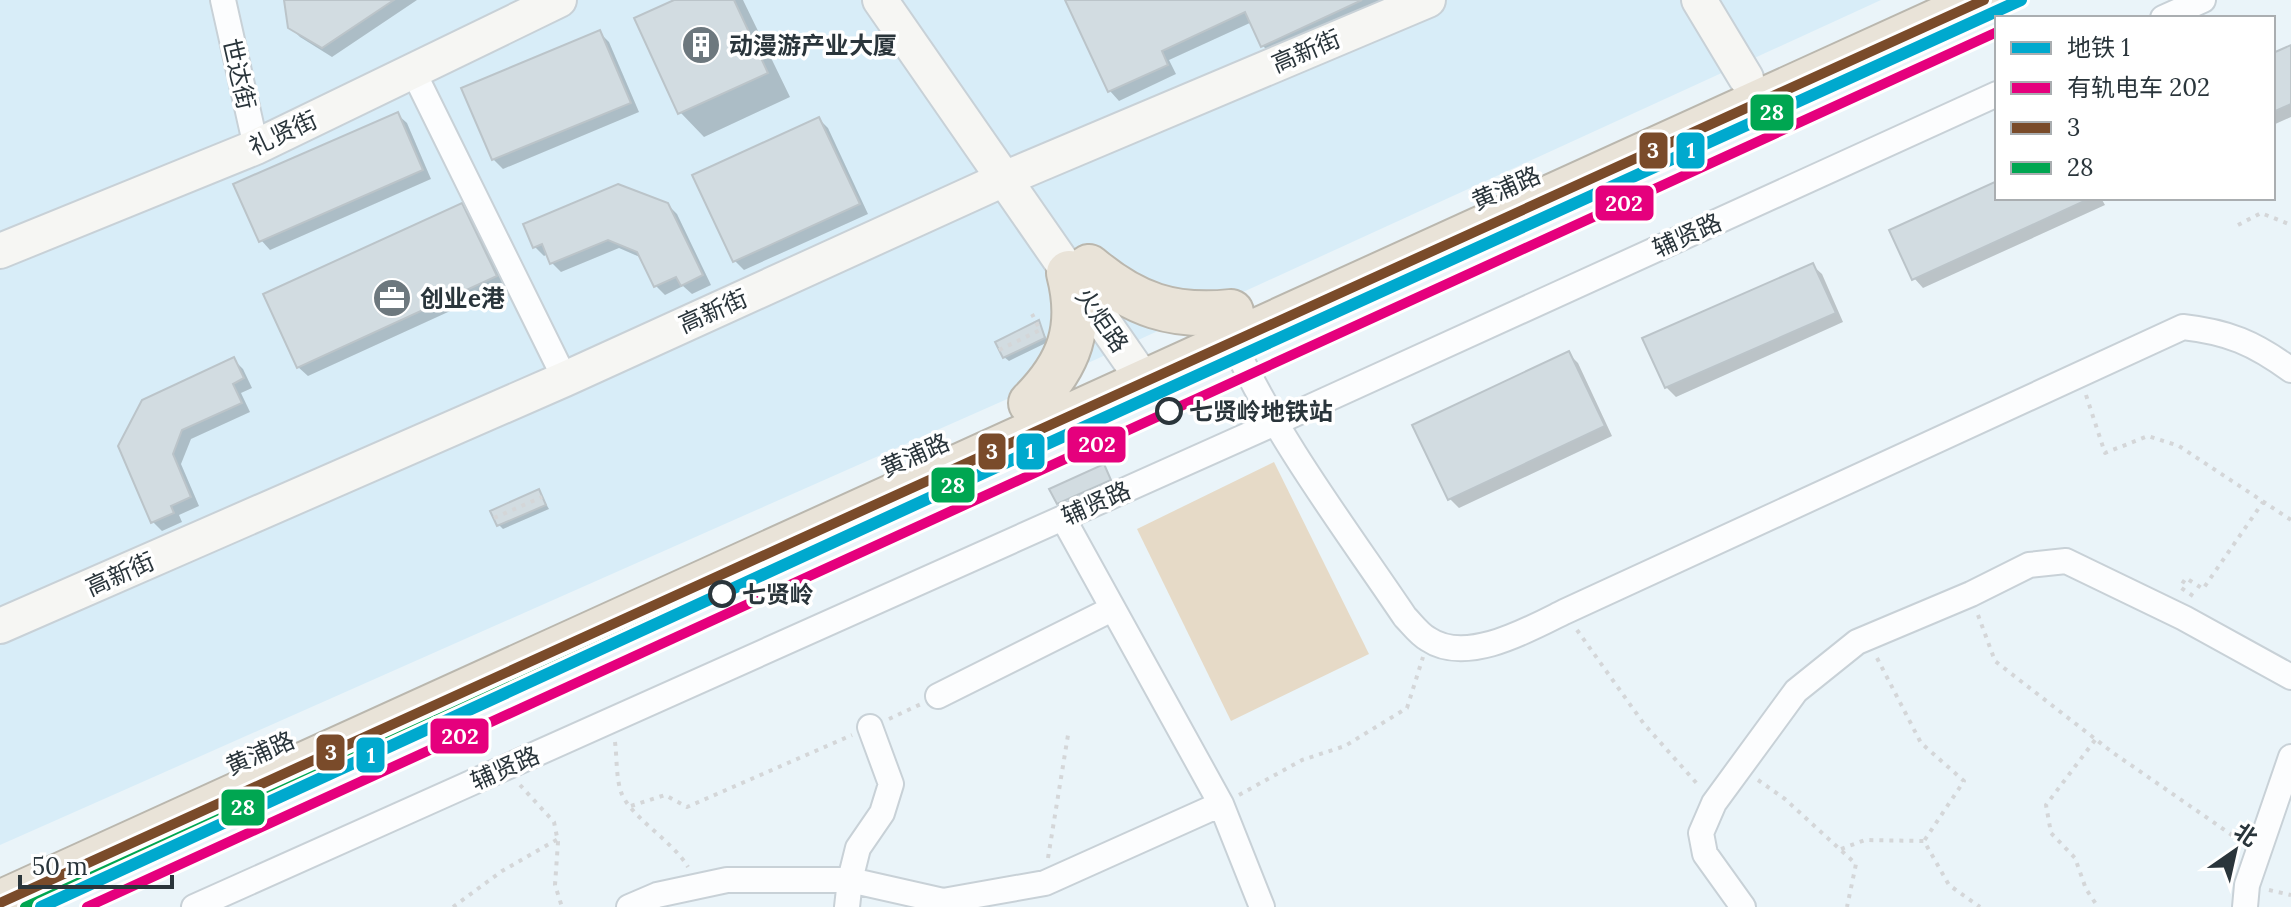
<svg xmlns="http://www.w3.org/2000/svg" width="2291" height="907" viewBox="0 0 2291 907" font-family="Lora,'Noto Sans SC',serif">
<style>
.built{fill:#d8edf8}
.garden{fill:#e6dac7}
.shadow{fill:#0003}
.building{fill:#d2dce1;stroke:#bbc4c9;stroke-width:2}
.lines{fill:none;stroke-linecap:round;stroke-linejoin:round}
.street-casing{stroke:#c8d1d7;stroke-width:28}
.secondary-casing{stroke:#c8d1d7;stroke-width:38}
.highway-casing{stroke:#bab7ae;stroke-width:48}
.path{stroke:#d4d6d8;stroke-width:4;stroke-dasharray:4 6;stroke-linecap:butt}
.street{stroke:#fcfdfe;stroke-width:24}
.secondary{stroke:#f6f6f3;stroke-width:34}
.highway{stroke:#e9e3d8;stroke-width:44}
.bus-1-casing{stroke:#fff;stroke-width:16}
.bus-2-casing{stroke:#fff;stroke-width:16}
.bus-1{stroke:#7a4b2a;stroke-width:10}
.bus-2{stroke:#00a651;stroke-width:10}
.tram-1-casing{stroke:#fff;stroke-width:16}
.tram-1{stroke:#e5007d;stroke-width:10}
.metro-1-casing{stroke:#fff;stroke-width:18}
.metro-1{stroke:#00a9ce;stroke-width:12}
.stop-dot{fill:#fff;stroke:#2a353b;stroke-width:4}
.labels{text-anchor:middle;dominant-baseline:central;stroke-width:7;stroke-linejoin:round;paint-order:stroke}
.poi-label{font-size:24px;font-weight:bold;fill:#2a353b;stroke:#fff;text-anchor:start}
.street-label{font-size:24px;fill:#2a353b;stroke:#fff}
.stop-label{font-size:24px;font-weight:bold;fill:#2a353b;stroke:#fff;text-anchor:start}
.line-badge{stroke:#fff;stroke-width:3}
.badge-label{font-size:22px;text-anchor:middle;font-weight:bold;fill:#fff}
</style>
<rect width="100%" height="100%" fill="#eaf4f9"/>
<!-- built -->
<path class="built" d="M0,0H1881L1077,368L0,845Z"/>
<!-- garden -->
<path class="garden" d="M1274,462L1369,654L1231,721L1137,529Z"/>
<!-- shadow -->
<path class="shadow" d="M286,0H417L332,57L300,37L290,27Z
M679,0H743L790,97L704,137L680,112Z
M1080,0H1390L1272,55L1263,46L1252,22L1169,60L1176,74L1119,101L1110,91L1069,5Z
M600,33L609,42L639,112L503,169L493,159Z
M2291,47V117L2273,125V55Z
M397,114L407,123L431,179L270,250L261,240Z
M819,119L828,128L868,214L744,270L735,261Z
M1997,183V198H2101L2105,205L1923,288L1914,278Z
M667,204L677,214L711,285L692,294L683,286L665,295L656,286L642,258L619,248L561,272L552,263L548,254L544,256L535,247L526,225Z
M461,206L470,215L505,286L308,376L298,367Z
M1812,265L1822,274L1843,322L1676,397L1666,387Z
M1039,323L1048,342L1009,361L1004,357Z
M1569,354L1578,363L1612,436L1459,508L1450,499Z
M234,360L243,369L252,388L241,393L250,412L191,439L181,464L199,506L179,515L182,522L162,531L153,522L121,446Z
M1113,481L1114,484L1063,507L1060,505Z
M539,492L549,509L503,529L499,525L493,512Z"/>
<!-- building -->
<path class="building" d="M284,0H394L322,48L288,28Z
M674,0H734L768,73L678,114L634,18Z
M1065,0H1362L1261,47L1245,12L1162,51L1168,65L1108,92Z
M600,30L631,103L492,160L461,88Z
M2291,45V104L2273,112V53Z
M398,112L423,170L259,242L233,184Z
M819,117L860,204L733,262L692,175Z
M1997,181V198H2091L1912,280L1889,230Z
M618,184L668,203L703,275L681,286L676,277L654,287L637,252L608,240L550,264L542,244L533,248L523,224Z
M462,203L497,276L297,368L263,294Z
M1813,263L1836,313L1665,388L1642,338Z
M1039,320L1045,338L1003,358L995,342Z
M1569,351L1605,426L1448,500L1412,425Z
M234,357L244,378L233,384L242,403L182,430L173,454L191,497L171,506L174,513L151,523L118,446L142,400Z
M1104,464L1111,480L1057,504L1049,489Z
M539,489L546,505L497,526L490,511Z"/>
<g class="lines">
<defs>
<path id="street" d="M223,0L256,147
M2163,18L2203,0
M413,71L565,379
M1233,342C1278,440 1345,528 1405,617C1412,624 1419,634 1428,639C1466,665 1528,630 1564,612L2183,327C2228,332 2254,343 2291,370
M1063,518L1221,804L1262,907
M938,696L1112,609
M194,907L1275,423L1997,94
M629,907L657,895L727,880H850L943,901L1045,883L1221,804
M847,907L850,880L858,848L882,813L891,784L870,727
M1743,907L1705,854L1701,833L1714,803L1796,691L1857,642L1971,594L2029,565L2066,561L2184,618L2291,677
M2245,907L2247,885L2291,757"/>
<path id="secondary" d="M880,0L1145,382
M1699,0L1746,78
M0,251L256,147L559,0
M0,626L565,379L1004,179L1428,0"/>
<path id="highway" d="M1089,267C1134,305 1173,318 1231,312
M1031,403C1070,364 1083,327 1069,273
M0,903L1984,0"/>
</defs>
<!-- street casing -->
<use href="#street" class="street-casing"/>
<!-- secondary casing -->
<use href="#secondary" class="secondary-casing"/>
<!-- highway casing -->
<use href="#highway" class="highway-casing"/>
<!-- path -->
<path class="path" d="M2238,225L2261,213L2291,225
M999,350L1040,330L1032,314
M2086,395L2105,453L2148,436L2179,446L2291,520
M1116,451L1123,467
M494,518L542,497
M2193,596L2180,587L2186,578L2203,589L2263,502
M1978,615L1995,661L2112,752L2242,842
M1577,630L1644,724L1700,787
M1877,658L1921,743L1964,781L1924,841
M889,719L921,704
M2095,740L2046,805L2051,833L2075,858L2086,889L2098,907
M615,742C617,758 616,777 621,792C630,817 673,841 688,867
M1758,780L1785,799L1856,864L1847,907
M520,785L554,822L558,842L555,885L562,907
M1239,795L1302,760L1345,746L1407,708L1423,657
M631,806L665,795L687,807L852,735
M1841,849L1865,840L1924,841L1949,885L1980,907
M1048,858L1068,735
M2269,890L2291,895
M453,907L502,871L558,839"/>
<!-- street -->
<use href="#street" class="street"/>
<!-- secondary -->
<use href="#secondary" class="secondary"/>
<!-- highway -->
<use href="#highway" class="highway"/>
<defs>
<path id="bus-1" d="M0,903L1984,0"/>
<path id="bus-2" d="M25,907L1990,13"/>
</defs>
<!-- bus-1 casing -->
<use href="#bus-1" class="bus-1-casing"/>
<!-- bus-2 casing -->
<use href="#bus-2" class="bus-2-casing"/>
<!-- bus-1 -->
<use href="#bus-1" class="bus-1"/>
<!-- bus-2 -->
<use href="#bus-2" class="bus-2"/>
<defs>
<path id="tram-1" d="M87,907L1997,32"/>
</defs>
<!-- tram-1 casing -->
<use href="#tram-1" class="tram-1-casing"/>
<!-- tram-1 -->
<use href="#tram-1" class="tram-1"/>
<defs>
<path id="metro-1" d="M41,907L1038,448L2021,0"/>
</defs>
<!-- metro-1 casing -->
<use href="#metro-1" class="metro-1-casing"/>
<!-- metro-1 -->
<use href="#metro-1" class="metro-1"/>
</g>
<!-- icons -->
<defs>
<symbol id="building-disc" viewBox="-11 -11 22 22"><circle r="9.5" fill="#6d787e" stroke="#fff"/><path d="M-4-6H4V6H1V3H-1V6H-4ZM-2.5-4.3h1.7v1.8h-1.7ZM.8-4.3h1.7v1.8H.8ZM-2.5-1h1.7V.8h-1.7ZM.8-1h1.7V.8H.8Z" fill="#fff"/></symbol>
<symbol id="office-disc" viewBox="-11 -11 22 22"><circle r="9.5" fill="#6d787e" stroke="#fff"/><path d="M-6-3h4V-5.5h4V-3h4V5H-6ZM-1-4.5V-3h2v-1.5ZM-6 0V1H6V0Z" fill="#fff"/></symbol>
</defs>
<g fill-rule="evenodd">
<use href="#building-disc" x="679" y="23" width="44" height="44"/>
<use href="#office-disc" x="370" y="276" width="44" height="44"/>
</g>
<!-- markers -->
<g class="stop-dot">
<circle cx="1169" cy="411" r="12"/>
<circle cx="722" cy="594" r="12"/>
</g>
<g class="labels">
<!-- poi labels -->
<g class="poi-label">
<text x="729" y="45">动漫游产业大厦</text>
<text x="420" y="298">创业e港</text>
</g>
<!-- street labels -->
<g class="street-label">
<text transform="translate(1306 51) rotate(-23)">高新街</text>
<text transform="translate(239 74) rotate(77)">世达街</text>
<text transform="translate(283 133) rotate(-25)">礼贤街</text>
<text transform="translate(1506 188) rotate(-24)">黄浦路</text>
<text transform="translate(1687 235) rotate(-24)">辅贤路</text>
<text transform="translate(713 311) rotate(-24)">高新街</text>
<text transform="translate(1102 320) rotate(55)">火炬路</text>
<text transform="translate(915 455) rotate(-24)">黄浦路</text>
<text transform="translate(1096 503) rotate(-24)">辅贤路</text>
<text transform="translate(120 574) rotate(-24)">高新街</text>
<text transform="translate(260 753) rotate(-24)">黄浦路</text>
<text transform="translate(505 768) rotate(-24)">辅贤路</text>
</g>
<!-- stop labels -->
<g class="stop-label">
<text x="1189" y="411">七贤岭地铁站</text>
<text x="742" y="594">七贤岭</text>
</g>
</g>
<g class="line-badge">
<rect x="1749" y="93" width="46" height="39" rx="8" fill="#00a651"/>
<rect x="1638" y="131" width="31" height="39" rx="8" fill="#7a4b2a"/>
<rect x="1675" y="131" width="31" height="39" rx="8" fill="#00a9ce"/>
<rect x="1594" y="184" width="61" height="38" rx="8" fill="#e5007d"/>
<rect x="1066" y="425" width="61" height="39" rx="8" fill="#e5007d"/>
<rect x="977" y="432" width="30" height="39" rx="8" fill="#7a4b2a"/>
<rect x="1015" y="432" width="31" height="39" rx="8" fill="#00a9ce"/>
<rect x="930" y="466" width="46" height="38" rx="8" fill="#00a651"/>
<rect x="429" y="717" width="61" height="38" rx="8" fill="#e5007d"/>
<rect x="315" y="733" width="31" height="39" rx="8" fill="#7a4b2a"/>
<rect x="355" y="736" width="31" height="38" rx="8" fill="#00a9ce"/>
<rect x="220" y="788" width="46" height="39" rx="8" fill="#00a651"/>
</g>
<g class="badge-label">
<text x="1772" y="120">28</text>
<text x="1653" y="158">3</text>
<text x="1691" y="158">1</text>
<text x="1624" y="211">202</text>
<text x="1097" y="452">202</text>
<text x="992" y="459">3</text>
<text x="1030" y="459">1</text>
<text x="953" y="493">28</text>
<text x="460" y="744">202</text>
<text x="331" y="760">3</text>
<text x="371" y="763">1</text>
<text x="243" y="815">28</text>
</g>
<!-- legend -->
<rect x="1995" y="16" width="280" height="184" fill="#ffffff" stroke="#aaaeb1" stroke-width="2"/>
<rect x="2011" y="42" width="40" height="12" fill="#00a9ce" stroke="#aaaeb1" stroke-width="2"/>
<text x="2067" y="56" font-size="24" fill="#2a353b">地铁 1</text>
<rect x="2011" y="82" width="40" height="12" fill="#e5007d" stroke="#aaaeb1" stroke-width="2"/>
<text x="2067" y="96" font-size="24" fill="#2a353b">有轨电车 202</text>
<rect x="2011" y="122" width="40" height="12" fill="#7a4b2a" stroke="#aaaeb1" stroke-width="2"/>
<text x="2067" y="136" font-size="24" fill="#2a353b">3</text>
<rect x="2011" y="162" width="40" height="12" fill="#00a651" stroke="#aaaeb1" stroke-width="2"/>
<text x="2067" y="176" font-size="24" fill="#2a353b">28</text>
<!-- north arrow -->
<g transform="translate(2235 851) rotate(34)" stroke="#ffffff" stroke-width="6" paint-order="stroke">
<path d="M0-6L14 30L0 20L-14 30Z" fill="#2a353b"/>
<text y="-12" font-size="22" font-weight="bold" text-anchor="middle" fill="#2a353b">北</text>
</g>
<!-- scale -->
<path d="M20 875v12h152v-12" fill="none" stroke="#2a353b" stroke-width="4"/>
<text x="32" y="875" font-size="24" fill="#2a353b" stroke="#ffffff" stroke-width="6" paint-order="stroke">50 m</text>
</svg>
